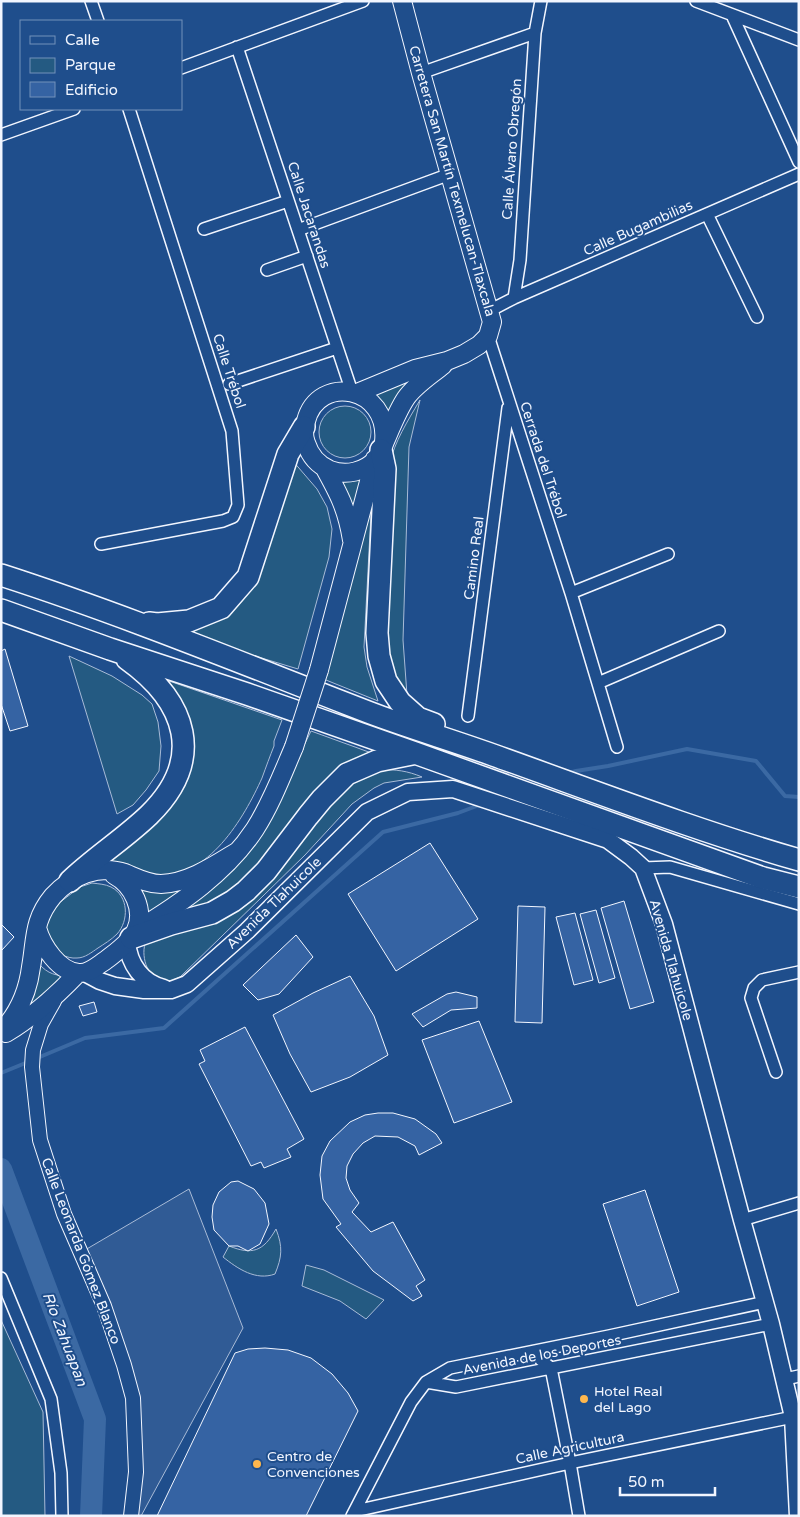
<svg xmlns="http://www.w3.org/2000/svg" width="800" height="1517" viewBox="0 0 800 1517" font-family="'Varela Round',sans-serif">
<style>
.green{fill:#245a82;stroke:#a8bbd7}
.parking{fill:#305b95;stroke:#a8bbd7}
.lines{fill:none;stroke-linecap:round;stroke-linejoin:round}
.stream{stroke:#3b69a3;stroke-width:4}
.river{stroke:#3b69a3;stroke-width:22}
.building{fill:#3563a3;stroke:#f2f6ff}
.minor-casing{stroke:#f2f6ff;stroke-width:14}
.tertiary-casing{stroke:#f2f6ff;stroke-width:16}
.secondary-casing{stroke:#f2f6ff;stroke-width:19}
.primary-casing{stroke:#f2f6ff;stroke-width:20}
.motorway-casing{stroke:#f2f6ff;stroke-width:24}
.minor{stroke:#1f4e8c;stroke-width:11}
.tertiary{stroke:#1f4e8c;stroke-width:14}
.secondary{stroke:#1f4e8c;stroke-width:16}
.primary{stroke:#1f4e8c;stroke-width:18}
.motorway{stroke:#1f4e8c;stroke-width:21}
.primary-bridge-casing{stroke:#f2f6ff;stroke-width:20;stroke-linecap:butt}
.primary-bridge{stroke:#1f4e8c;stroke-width:18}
.poi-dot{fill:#ffb74d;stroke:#1f4e8c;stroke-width:2}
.labels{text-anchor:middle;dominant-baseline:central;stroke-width:4;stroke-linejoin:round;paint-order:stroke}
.street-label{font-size:14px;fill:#f2f6ff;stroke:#1f4e8c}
.poi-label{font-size:14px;fill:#f2f6ff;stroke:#1f4e8c;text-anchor:start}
.water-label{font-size:15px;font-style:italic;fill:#f2f6ff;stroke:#1f4e8c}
</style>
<rect width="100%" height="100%" fill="#1f4e8c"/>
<!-- green -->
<path class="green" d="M418,376L385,419L365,394Z
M420,400L409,447L403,640L407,695L395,678L389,660L386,623L389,465C395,441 407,422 420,400Z
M319 432a26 26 0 1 1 52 0a26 26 0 1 1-52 0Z
M292,460L317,489L327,507L332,529L329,557L298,669L182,634L220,617Z
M361,476L352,520L336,479Z
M372,494L364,647L367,667L378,701L321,678Z
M69,656L112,676L142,695L152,704L158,722L161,746L159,771L146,790L133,805L117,814Z
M169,681L282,720L274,741V746C270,756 266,767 262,778C244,818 208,880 156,875C137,873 120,862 101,859L160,810L185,719L176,693Z
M311,731L377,755L237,894L181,913L224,873L297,760Z
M380,770C395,769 408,771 422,777L384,783L374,788L352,804L305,855L180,977C175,979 170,982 165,981C148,980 141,958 145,944L211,920L338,789Z
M92,883C99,884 105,884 111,887C129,896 129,921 117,934C111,940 104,944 98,948C92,952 85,958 77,958C66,959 57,952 49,946L45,925L55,906L80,887Z
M138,887L187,888L143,916Z
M38,963C49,975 55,975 71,977L24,1013Z
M276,1229C283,1247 282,1257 275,1274C256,1281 238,1269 223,1257L229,1246C252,1255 263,1252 276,1229Z
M306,1265L324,1270L384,1300L366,1319L340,1301L302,1286Z
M1,1320L43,1412L45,1516H1Z"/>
<!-- parking -->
<path class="parking" d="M189,1189L243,1328L141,1516H136L137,1406L85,1250Z"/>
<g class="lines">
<!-- stream -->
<path class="stream" d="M569,773L576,771L608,766L687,749L756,761L785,796L799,797
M35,1059L85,1038L164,1028L383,832L458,813L482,804
M1,1073L28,1062"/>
<!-- river -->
<path class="river" d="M1,1169L95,1419L91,1516"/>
</g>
<!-- building -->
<path class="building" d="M5,649L28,726L10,731L1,704V651Z
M430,843L478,919L396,971L348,894Z
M624,901L654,1002L630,1009L601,908Z
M518,906L545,907L542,1023L515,1022Z
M596,910L615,978L599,983L580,914Z
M575,913L593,980L574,985L556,917Z
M1,924L14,937L2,950H1Z
M296,935L313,957L279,994L258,1000L243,985Z
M350,976L374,1016L388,1055L350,1077L311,1092L290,1054L273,1015L313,993Z
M456,992L477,997V1008L451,1010L423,1027L412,1014L447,994Z
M94,1002L97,1012L83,1016L79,1006Z
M479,1021L512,1102L454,1123L422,1040Z
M245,1027L304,1139L287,1149L291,1157L264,1168L261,1162L251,1166L199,1064L205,1061L200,1050Z
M378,1113H393L415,1119L436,1134L442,1143L419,1155L415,1146L398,1137L375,1136L363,1143L353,1154L347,1166L346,1178L350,1190L359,1203L352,1212L371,1232L393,1222L425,1280L416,1286L422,1296L413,1301L373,1271L336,1227L341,1224L323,1199L320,1175L322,1156L330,1141L350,1122L365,1115Z
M238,1181L254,1189L265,1203L269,1224L260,1244L248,1251L238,1246H229L214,1230L212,1217L213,1205L219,1192L231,1182Z
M645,1190L679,1292L637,1306L603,1204Z
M265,1348L288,1350L311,1358L332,1374L348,1393L358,1411L306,1516H157L235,1353L248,1349Z"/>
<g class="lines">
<defs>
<path id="minor" d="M91,1L98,21
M696,1L799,40
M732,15L799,162
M237,47L352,392
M181,68L363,1
M421,73L535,33
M1,135L74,109
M707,214L757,317
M204,229L288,201
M298,230L450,174
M267,270L307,256
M514,298L520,260L535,33L541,1
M489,311L514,298L799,174
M488,336L571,593L617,747
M229,384L337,348
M101,544L223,521L233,517L238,505L232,431L129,109
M571,593L668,554
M598,683L719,631
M468,716L508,408
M643,868L670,867L799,904
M776,1072L751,998L754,988L762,980L799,972
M742,1220L799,1203
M1,1278L51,1399L61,1473L62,1516
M537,1351L541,1360L551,1368L570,1463L579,1516
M785,1379L799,1376
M426,1382L456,1387L771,1324
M355,1511L570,1463L793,1417
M352,1516L411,1402L426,1382L450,1368L609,1336L765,1302"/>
<path id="tertiary" d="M54,1001L41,1024L33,1050L32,1067L40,1140L64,1214L104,1306L124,1365L133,1398L136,1472L131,1516"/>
<path id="secondary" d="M127,942C129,964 142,983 164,988
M85,973L100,981L115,986L144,990H171L187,984L247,931L367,812L408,792L453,789L608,840L631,857L643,868L664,924L742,1220L771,1324L793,1417L798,1516"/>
<path id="primary" d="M357,393L415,369L447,361L464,354L479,345L488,336L492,322L421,73L402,1
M384,442C390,386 318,373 306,421C304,428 303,436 306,443C310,456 318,465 330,470C346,476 365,472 376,459C381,453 383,446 386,439C392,425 398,410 406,398C415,385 431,375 443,365
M324,467C339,494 347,509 352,540
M319,670L375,459
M37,928C42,946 59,972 79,973C89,974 98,965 106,960C116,952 131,942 136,930C145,910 133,885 114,875
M137,930C180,904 227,872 255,829C271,804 282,775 294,747
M1,1032C18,1014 28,991 31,967C36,939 33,920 53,896C71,876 99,864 125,873C137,878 148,884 161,884C189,883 215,865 238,851
M6,1033C33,1017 56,996 78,973"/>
<path id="motorway" d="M381,450L385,469L377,633L379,656L386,681L400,702L418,718L434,724
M1,575C128,616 251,667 376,715C414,729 454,741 493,755C594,791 695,830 799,860
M1,610L110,649L247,694L415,753L763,878L799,887
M149,623L157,624L189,621L221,608L248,577L288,454L304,427
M70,881C95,857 124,839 149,815C206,759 187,702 127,659
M131,938L171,924L212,913L233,901L246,891L266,871L308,816L322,799L347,774L377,761L412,754"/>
</defs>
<!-- minor casing -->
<use href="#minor" class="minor-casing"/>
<!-- tertiary casing -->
<use href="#tertiary" class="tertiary-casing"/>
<!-- secondary casing -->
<use href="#secondary" class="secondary-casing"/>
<!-- primary casing -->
<use href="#primary" class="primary-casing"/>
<!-- motorway casing -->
<use href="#motorway" class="motorway-casing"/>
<!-- minor -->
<use href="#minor" class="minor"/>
<!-- tertiary -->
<use href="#tertiary" class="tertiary"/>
<!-- secondary -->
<use href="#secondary" class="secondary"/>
<!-- primary -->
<use href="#primary" class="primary"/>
<!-- motorway -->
<use href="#motorway" class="motorway"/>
<defs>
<path id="primary-bridge" d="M294,747L319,670"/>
</defs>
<!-- primary-bridge casing -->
<use href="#primary-bridge" class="primary-bridge-casing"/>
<!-- primary-bridge -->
<use href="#primary-bridge" class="primary-bridge"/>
</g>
<!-- markers -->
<g class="poi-dot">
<circle cx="584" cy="1399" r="5"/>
<circle cx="257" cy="1464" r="5"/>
</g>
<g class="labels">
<!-- street labels -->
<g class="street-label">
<text transform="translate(512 149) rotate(-86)">Calle Álvaro Obregón</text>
<text transform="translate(452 181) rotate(74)">Carretera San Martín Texmelucan-Tlaxcala</text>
<text transform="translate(309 215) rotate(72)">Calle Jacarandas</text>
<text transform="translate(638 228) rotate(-24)">Calle Bugambilias</text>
<text transform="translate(229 371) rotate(72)">Calle Trébol</text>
<text transform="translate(543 460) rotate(72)">Cerrada del Trébol</text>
<text transform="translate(474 558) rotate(-83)">Camino Real</text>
<text transform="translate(274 903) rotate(-44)">Avenida Tlahuicole</text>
<text transform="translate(671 960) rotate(74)">Avenida Tlahuicole</text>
<text transform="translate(81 1251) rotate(69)">Calle Leonarda Gómez Blanco</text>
<text transform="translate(542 1355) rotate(-11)">Avenida de los Deportes</text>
<text transform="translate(570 1448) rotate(-12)">Calle Agricultura</text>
</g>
<!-- poi labels -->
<g class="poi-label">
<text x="594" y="1391">Hotel Real<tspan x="594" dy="16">del Lago</tspan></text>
<text x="267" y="1456">Centro de<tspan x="267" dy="16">Convenciones</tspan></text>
</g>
<!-- water labels -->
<g class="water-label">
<text transform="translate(65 1339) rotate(69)">Río Zahuapan</text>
</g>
</g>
<!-- border -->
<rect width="800" height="1517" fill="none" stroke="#f2f6ff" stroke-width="5"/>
<!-- legend -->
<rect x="20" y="20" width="162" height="90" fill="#1f4e8c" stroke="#7391ba"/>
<rect x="30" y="36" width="25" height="8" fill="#1f4e8c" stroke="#7391ba"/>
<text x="65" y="45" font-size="15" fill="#f2f6ff">Calle</text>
<rect x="30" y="58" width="25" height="15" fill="#245a82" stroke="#7391ba"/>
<text x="65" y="70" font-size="15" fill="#f2f6ff">Parque</text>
<rect x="30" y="82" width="25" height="15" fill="#3563a3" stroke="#7391ba"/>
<text x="65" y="95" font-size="15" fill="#f2f6ff">Edificio</text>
<!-- scale -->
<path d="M620 1487v8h95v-8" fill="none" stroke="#f2f6ff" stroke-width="2.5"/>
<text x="628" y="1487" font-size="15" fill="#f2f6ff" stroke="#1f4e8c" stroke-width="4" paint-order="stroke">50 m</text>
</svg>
